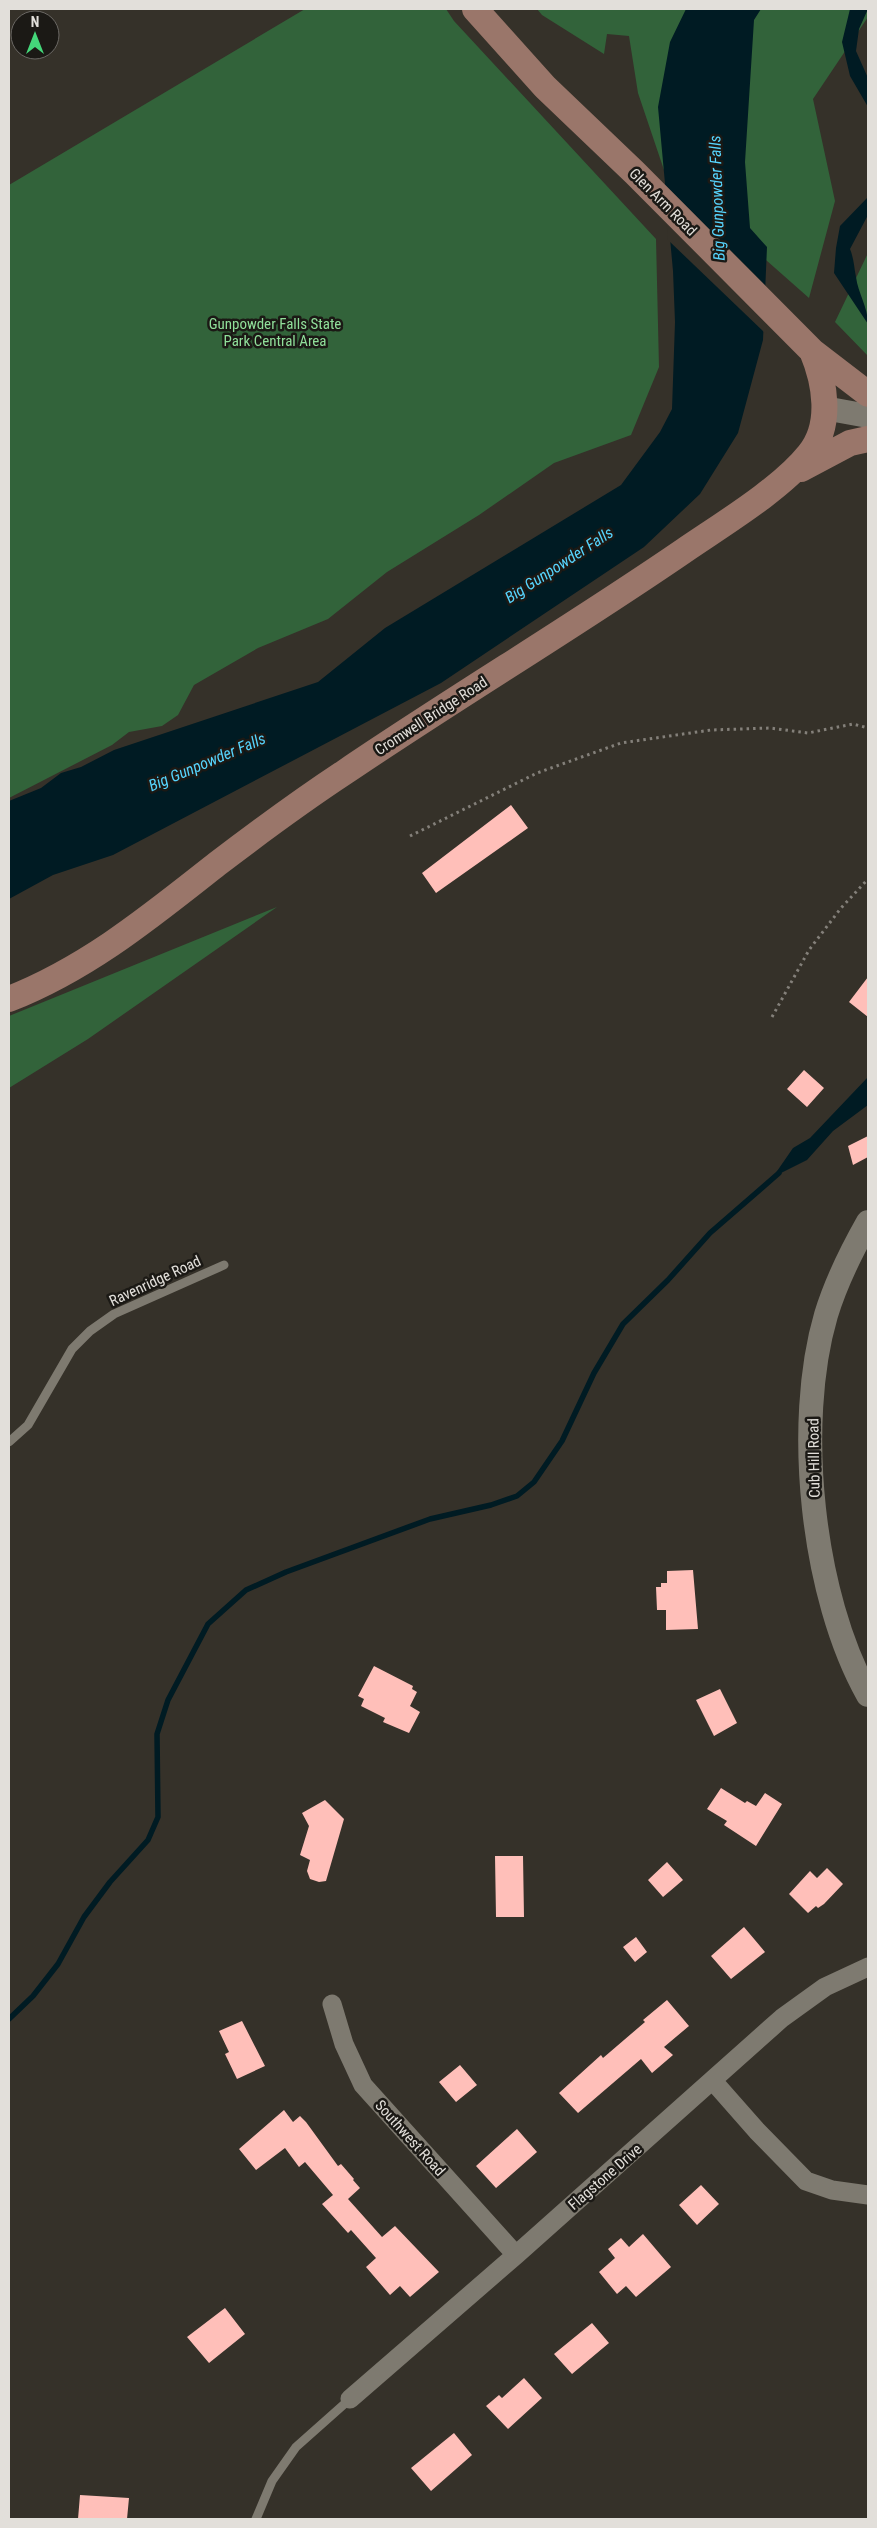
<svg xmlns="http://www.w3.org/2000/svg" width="877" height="2528" viewBox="0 0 877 2528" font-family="'Roboto Condensed',sans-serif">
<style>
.green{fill:#32633a}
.water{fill:#001b23}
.pier{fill:#353129}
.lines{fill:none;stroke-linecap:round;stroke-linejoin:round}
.stream{stroke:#001b23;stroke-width:5.5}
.building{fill:#ffbfb9}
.path{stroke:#84807a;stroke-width:3;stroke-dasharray:2.5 4;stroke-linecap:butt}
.service{stroke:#7e7a70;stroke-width:9}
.minor{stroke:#7e7a70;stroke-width:19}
.tertiary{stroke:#7e7a70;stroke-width:24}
.secondary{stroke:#9a766a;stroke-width:26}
.labels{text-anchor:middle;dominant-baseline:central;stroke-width:5;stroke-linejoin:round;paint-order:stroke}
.street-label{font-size:15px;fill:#e2dfda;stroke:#1b1915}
.park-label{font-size:15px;fill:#90df9a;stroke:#1b1915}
.water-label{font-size:16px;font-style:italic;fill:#56d4fd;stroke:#1b1915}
</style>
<rect width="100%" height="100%" fill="#353129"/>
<!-- green -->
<path class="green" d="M305,9H446L454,21L656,239L659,367L631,435L554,463L479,515L387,572L328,619L258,648L194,685L178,715L162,726L129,732L112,745L9,798V185Z
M537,9H868V17L813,99L835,201L809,298L664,170L638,93L629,36L607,34L604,54L542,15Z
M868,253V356L835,322Z
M277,907L88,1039L9,1088V1016Z"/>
<!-- water -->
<path class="water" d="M686,9H761L754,20L745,162L750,228L767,247L763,340L738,433L700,494L644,547L441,683L113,855L53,875L9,899V801L41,788L61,773L81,767L114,750L318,682L385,628L621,485L660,432L672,409L675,322L673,271L658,107L670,42Z
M850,9H868L859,29L856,51L868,78V107L850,76L842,42Z
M868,197V215L850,249C854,259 854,267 856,277C858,293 868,307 868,324L834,273L836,248L840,226Z
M868,1077V1105L833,1131L807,1160L773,1177L793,1148L810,1138Z"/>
<!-- pier -->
<path class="pier" d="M663,183L768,288L766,334L668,240Z"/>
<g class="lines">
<!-- stream -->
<path class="stream" d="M9,2019L33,1996L58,1964L84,1917L110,1882L148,1840L158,1817L157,1734L168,1700L208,1624L246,1590L286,1572L430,1519L491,1505L517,1496L534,1482L562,1441L594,1373L623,1324L668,1280L710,1233L779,1173"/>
</g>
<!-- building -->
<path class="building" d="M511,805L528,828L436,893L422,873Z
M868,977V1017L849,1002Z
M804,1070L824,1088L807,1107L787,1089Z
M868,1136V1157L853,1165L848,1146Z
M693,1570L698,1629L666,1630V1610H657L656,1587H661V1583H667V1571Z
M374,1666L413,1686L412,1689L417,1692L410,1706L420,1712L409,1733L383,1722L385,1718L361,1706L364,1699L358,1696Z
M720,1689L737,1723L714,1736L696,1700Z
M721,1788L745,1803L747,1801L756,1806L765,1793L782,1804L756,1846L724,1825L727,1821L707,1809Z
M325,1800L344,1819L326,1881L319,1882L310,1879L307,1871L310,1860L300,1855L309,1826L302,1813Z
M495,1856H523L524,1917H496Z
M667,1862L683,1880L663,1897L648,1880Z
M827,1868L843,1884L824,1904L818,1908L816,1906L808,1913L789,1894L810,1871L817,1878Z
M744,1927L765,1952L731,1979L711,1956Z
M636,1937L647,1952L635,1962L623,1947Z
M667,2000L689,2026L664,2047L673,2055L652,2073L641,2059L578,2113L559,2093L601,2055L603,2058L645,2022L643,2020Z
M242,2021L265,2066L237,2079L225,2054L229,2052L219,2031Z
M460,2065L477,2085L456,2102L439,2082Z
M284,2110L293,2122L300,2116L306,2122L338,2166L341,2164L354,2179L353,2180L360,2188L348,2199L382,2237L395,2226L439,2272L410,2297L400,2286L390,2295L366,2267L376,2258L351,2230L348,2233L322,2204L333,2195L305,2162L299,2167L285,2148L256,2170L239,2149Z
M517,2129L537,2152L496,2188L476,2166Z
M701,2185L719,2204L697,2225L679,2205Z
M643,2234L671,2267L636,2297L626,2286L617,2294L599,2272L615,2258L608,2249L621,2238L629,2247Z
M225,2308L245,2334L209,2363L187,2337Z
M592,2323L609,2343L572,2374L554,2354Z
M524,2378L542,2398L508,2429L486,2406L499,2395L502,2398Z
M454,2433L472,2455L431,2491L411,2468Z
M80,2495L129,2498L127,2519H78Z"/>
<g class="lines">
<!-- path -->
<path class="path" d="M410,836L537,773L621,743L711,730L770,728L808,733L853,724L868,728
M772,1017L809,950L841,908L868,879"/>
<!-- service -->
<path class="service" d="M9,1442L28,1425L72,1349L90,1331L114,1314L224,1265
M256,2519L272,2481L296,2447L350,2399"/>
<!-- minor -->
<path class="minor" d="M332,2004L344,2044L363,2085L516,2255
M713,2081L757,2131L806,2181L832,2190L868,2195
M350,2399L516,2255L782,2018L825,1987L868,1967"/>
<!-- tertiary -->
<path class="tertiary" d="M824,408L868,416
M868,1222C851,1252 836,1282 826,1315C794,1424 812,1596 868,1695"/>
<!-- secondary -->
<path class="secondary" d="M812,351L868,394
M801,469L850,443L868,439
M9,999C88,968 151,916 217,864C259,832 301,801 345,772C457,696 573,627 685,550C723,524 781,489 809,454C833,425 825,382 812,351L635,173L545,87L475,9"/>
</g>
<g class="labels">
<!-- street labels -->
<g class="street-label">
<text transform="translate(663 202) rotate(45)">Glen Arm Road</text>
<text transform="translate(431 716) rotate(-33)">Cromwell Bridge Road</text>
<text transform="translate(155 1281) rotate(-25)">Ravenridge Road</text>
<text transform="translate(814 1458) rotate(-91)">Cub Hill Road</text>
<text transform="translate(410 2138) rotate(48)">Southwest Road</text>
<text transform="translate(605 2177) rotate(-41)">Flagstone Drive</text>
</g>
<!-- park labels -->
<g class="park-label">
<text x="275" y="324">Gunpowder Falls State<tspan x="275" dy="17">Park Central Area</tspan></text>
</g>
<!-- water labels -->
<g class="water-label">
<text transform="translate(717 198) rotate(-92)">Big Gunpowder Falls</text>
<text transform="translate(559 565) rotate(-33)">Big Gunpowder Falls</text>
<text transform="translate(207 762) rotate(-23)">Big Gunpowder Falls</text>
</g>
</g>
<!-- border -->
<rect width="877" height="2528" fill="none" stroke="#e2dfda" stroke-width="20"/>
<!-- north arrow -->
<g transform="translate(35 35)"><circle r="24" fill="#1b1915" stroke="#6b6864"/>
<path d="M0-4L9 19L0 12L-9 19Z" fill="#44d77a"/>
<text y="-8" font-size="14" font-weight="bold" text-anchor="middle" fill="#e2dfda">N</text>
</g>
</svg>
